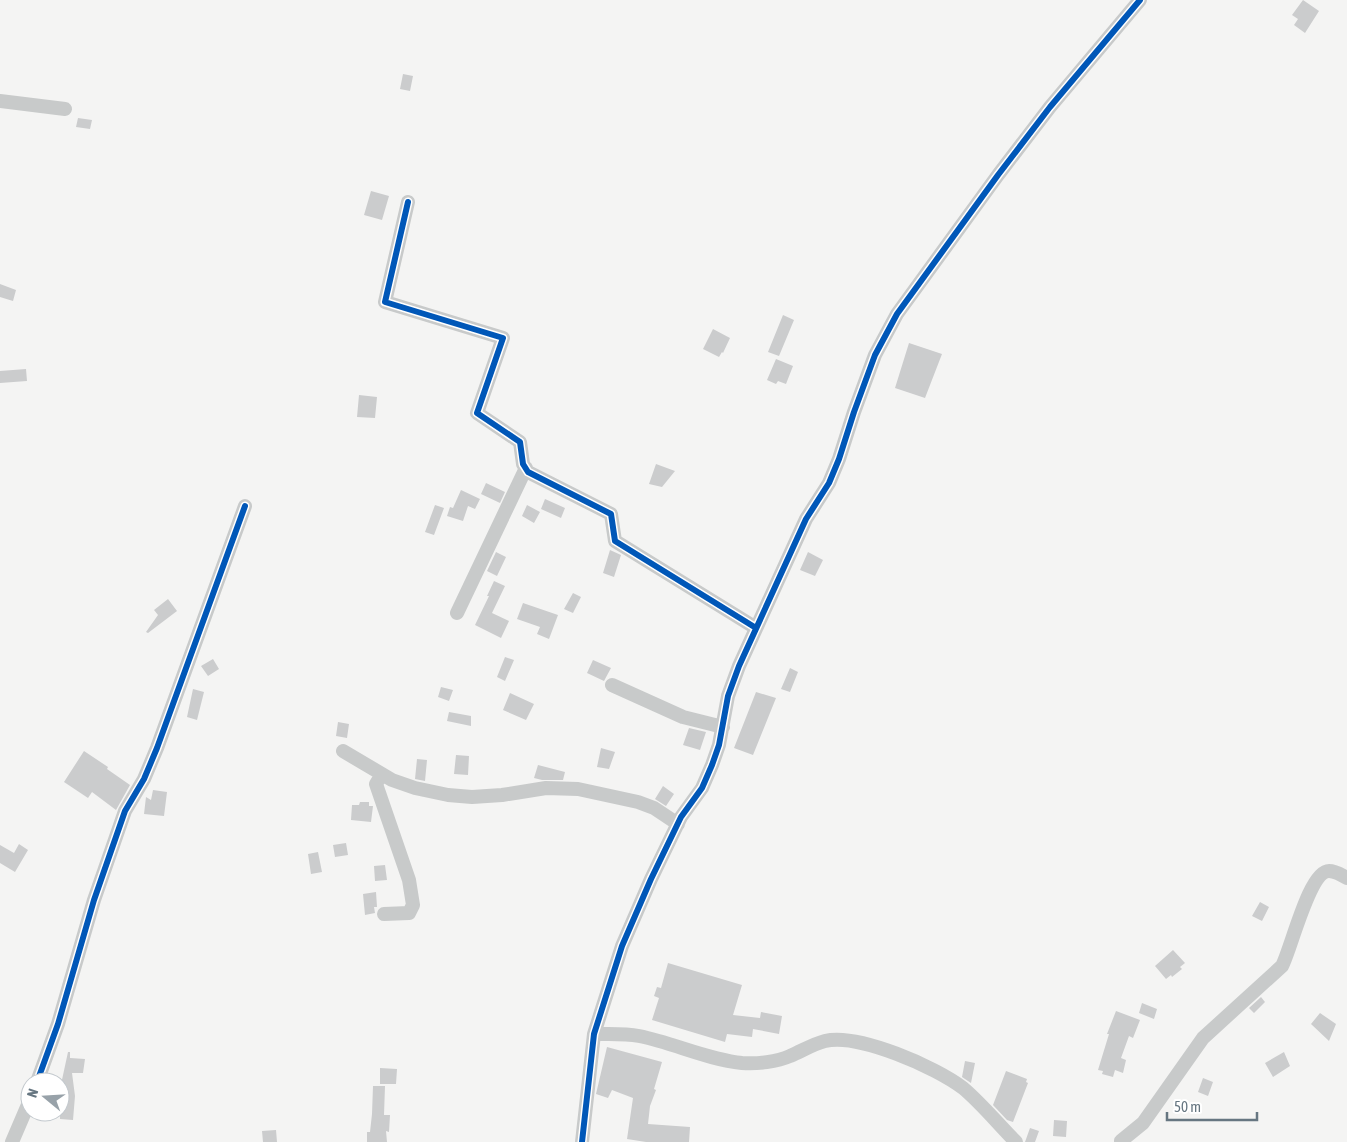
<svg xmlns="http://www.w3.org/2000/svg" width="1347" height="1142" viewBox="0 0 1347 1142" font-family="'Asap Condensed',sans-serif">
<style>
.building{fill:#cbcccd}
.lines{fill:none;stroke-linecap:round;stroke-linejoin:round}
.street{stroke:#c8caca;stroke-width:14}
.cycleway-casing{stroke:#fff;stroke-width:9}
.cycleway{stroke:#0057b8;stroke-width:6}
</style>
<rect width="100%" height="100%" fill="#f4f4f3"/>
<!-- building -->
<path class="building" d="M1303,0L1319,11L1305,33L1294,25L1298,19L1292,15Z
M403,74L413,76L410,91L400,89Z
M78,118L92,120L90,129L76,127Z
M371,191L389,196L382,220L364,215Z
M0,284L16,290L13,301L0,297Z
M783,315L794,320L779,356L768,352Z
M713,329L730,338L723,353L722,352L719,357L703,349Z
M909,343L942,354L925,398L895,388Z
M776,359L793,366L786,384L778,381L776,384L767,380Z
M26,369L27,381L0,383V371Z
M359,395L377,397L375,418L357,417Z
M656,464L675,471L662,487L649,484Z
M486,483L505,492L500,503L481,494Z
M461,490L480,499L475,509L468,506L463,521L447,516L450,507L453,508Z
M545,499L565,508L561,518L541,509Z
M435,505L444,508L434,535L425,532Z
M527,505L540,512L534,523L522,516Z
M610,550L621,555L614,577L603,573Z
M496,552L506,557L497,576L487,571Z
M808,552L823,560L815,576L800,570Z
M494,581L505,586L492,613L509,621L501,638L475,625L489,596H487Z
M573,593L581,597L573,613L564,609Z
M168,599L177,611L148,633L146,632L158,615L154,610Z
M523,603L558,615L549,639L537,634L540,627L517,619Z
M505,657L514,660L505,681L497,677Z
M213,659L219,669L208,676L201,666Z
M593,660L611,668L604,681L587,673Z
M790,668L798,672L790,692L781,689Z
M441,687L453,690L449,701L438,697Z
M193,689L204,692L197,720L187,717Z
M756,692L776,698L753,755L734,748Z
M510,693L534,704L526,720L503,710Z
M449,712L471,716V726L447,721Z
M338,722L349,724L347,738L336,736Z
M689,728L706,732L700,750L683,745Z
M601,748L615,752L609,769L597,767Z
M84,751L108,767L107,769L130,785L116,810L92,792L88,798L64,782Z
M456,755L469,756L468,775L454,774Z
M417,759L427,760L425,781L415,779Z
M538,765L565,772L563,780H542L534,778Z
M663,786L674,794L666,806L655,799Z
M153,790L167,792L164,816L144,814L146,797L151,800Z
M360,802H369V806H373L371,822L351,820L352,805H359Z
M346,843L348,855L335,857L333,845Z
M19,844L28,850L15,872L0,863V845L14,853Z
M318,852L322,872L311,874L308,854Z
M385,865L387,880L375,881L374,866Z
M376,892L377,907H374L375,913L365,915L363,894Z
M1260,902L1269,907L1262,921L1252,916Z
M1173,950L1185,963L1180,967L1182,969L1172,977L1171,975L1166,979L1155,966Z
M668,963L742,985L733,1015L760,1018L761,1012L782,1016L779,1034L753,1029L752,1037L727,1034L725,1042L652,1020L659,998L654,996L657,987L661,988Z
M1261,997L1265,1002L1254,1013L1249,1008Z
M1142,1003L1157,1009L1154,1019L1139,1013Z
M1116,1011L1140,1020L1133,1038L1129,1036L1121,1058L1126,1060L1123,1073L1115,1070L1113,1077L1102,1074L1103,1071L1098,1070L1109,1034H1107Z
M1320,1013L1336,1024L1329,1041L1311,1024Z
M607,1047L662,1062L654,1089L656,1090L650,1106L648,1124L690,1127L689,1142H646L627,1139L633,1098L612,1090L608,1098L596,1094Z
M68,1052H70V1058L85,1059L83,1073H72L75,1096L73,1120L60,1119V1089Z
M1284,1052L1290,1066L1273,1077L1265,1063Z
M965,1061L975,1063L971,1083L962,1077Z
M380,1068L397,1069L396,1084H380Z
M1006,1071L1027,1079L1026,1082L1028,1083L1013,1122L1007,1120L993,1105Z
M1203,1078L1213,1082L1208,1096L1198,1092Z
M373,1086H385L384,1115H390L389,1132L386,1131L387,1142H367V1132H370L372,1114Z
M1054,1120L1067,1121L1066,1137L1053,1136Z
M1030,1128L1039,1131L1035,1142H1025Z
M276,1130L277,1142H263L262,1131Z"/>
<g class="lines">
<!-- street -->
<path class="street" d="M0,101L65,109
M408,202L385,302L503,338L477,413L520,442L523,464L528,472L611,514L615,541L756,628
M457,613L526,468
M612,685L683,717L723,727
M343,751L392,780L415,788L448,795L472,797L502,795L546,788L578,789L638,802L654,808L678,824
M382,774L376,784L409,880L413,905L409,913L384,914
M594,1034C609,1034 624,1033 639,1036C674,1043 706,1059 742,1063C757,1064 777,1062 790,1056C802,1051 813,1044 825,1041C858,1033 936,1067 963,1088C982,1104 998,1124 1016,1142
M37,1082L58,1024L94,900L125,811L144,779L157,748L245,506
M1121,1141L1143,1123L1203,1038L1282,966C1291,950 1309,871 1329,871C1335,871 1342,875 1347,878
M12,1142L30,1100
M582,1142L594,1034L622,946L651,879L681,817L702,788L712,765L719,745L728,696L739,666L806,519L829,483L839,459L854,412L875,355L897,314L998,175L1050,107L1140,0"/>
<defs>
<path id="cycleway" d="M408,202L385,302L503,338L477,413L520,442L523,464L528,472L611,514L615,541L756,628
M37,1082L58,1024L94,900L125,811L144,779L157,748L245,506
M582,1142L594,1034L622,946L651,879L681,817L702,788L712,765L719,745L728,696L739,666L806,519L829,483L839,459L854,412L875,355L897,314L998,175L1050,107L1140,0"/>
</defs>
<!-- cycleway casing -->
<use href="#cycleway" class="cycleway-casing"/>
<!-- cycleway -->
<use href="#cycleway" class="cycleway"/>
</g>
<!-- north arrow -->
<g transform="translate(45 1097) rotate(288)"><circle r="24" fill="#ffffff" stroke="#c2c8cd"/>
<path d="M0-4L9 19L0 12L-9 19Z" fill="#98a2a9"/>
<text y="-8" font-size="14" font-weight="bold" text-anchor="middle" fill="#667681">N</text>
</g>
<!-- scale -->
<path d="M1167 1112v8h90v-8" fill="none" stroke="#667681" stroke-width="2.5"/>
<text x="1174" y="1112" font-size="15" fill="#667681" stroke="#ffffff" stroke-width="4" paint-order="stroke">50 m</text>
</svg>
